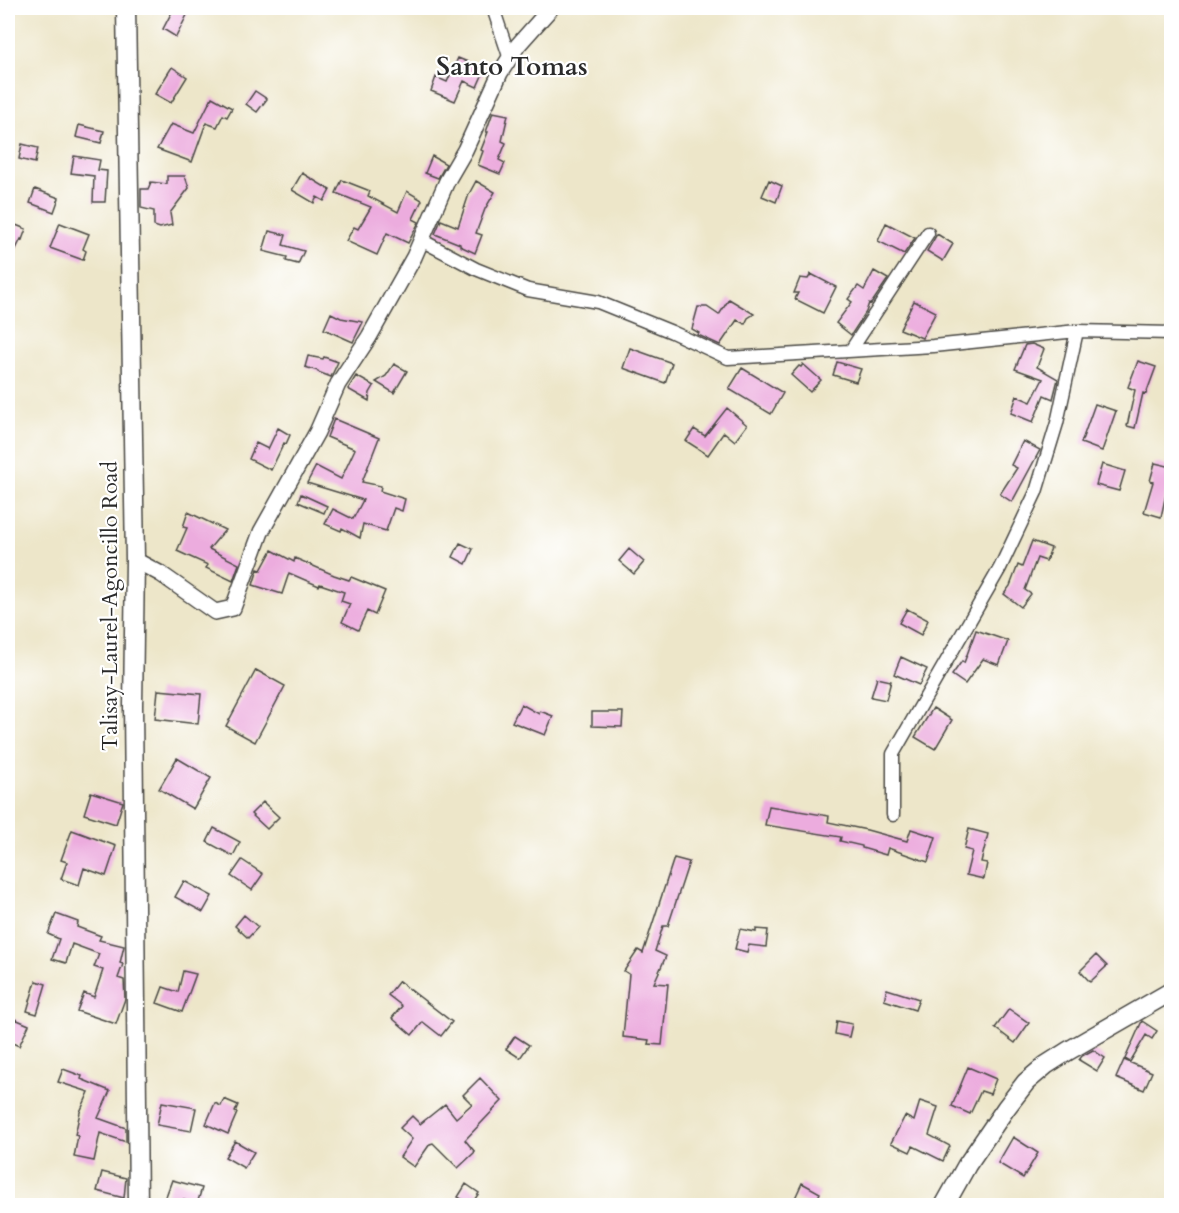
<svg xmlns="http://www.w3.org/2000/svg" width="1179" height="1213" viewBox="0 0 1179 1213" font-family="Cardo,serif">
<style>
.building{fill:#ecacde}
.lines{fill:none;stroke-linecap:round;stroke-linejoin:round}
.minor-casing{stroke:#484743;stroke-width:15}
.tertiary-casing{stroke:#484743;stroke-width:18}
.secondary-casing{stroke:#484743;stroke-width:21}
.minor{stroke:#fff;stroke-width:12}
.tertiary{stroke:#fff;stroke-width:15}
.secondary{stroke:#fff;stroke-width:18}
.labels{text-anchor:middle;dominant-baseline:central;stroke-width:4.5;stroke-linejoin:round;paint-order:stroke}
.street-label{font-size:22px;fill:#2b2b2b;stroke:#fff}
.quarter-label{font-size:26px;font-weight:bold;fill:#2b2b2b;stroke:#fff}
</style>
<rect width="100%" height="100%" fill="#fff"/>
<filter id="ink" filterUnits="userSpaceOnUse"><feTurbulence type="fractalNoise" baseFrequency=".0167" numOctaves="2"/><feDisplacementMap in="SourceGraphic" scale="12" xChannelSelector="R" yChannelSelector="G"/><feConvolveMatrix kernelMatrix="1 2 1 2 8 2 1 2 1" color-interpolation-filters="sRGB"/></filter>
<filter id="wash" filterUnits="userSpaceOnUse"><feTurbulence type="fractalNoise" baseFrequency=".008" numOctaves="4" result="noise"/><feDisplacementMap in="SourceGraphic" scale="24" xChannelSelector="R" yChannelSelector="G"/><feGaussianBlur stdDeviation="1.35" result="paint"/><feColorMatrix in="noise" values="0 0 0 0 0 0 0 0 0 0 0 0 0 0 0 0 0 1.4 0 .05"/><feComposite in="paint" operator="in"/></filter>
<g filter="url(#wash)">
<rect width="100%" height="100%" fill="#ede6c9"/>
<g id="blocks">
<!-- building -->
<path class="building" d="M174,8L188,13L176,37L163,29Z
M458,58L485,69L477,87L464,81L455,101L431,91L436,77L447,82Z
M172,67L187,77L171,103L155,94Z
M255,91L267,99L257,112L246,104Z
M212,97L232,108L227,117L223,115L217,127L206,123L192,162L157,149L171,124L194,133Z
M493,112L508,115L502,141L506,143L499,160L505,163L500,174L478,165L483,151L481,150L488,132H486Z
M79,125L104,131L101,143L76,137Z
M22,144L38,148L35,163L19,159Z
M74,156L100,160L98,170L107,171L105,202H93L94,176L71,173Z
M432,156L446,164L438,178L425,173Z
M302,173L330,190L324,201L317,197L314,203L292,190Z
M167,176H185L189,188L170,213L172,225L160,228L154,226V211L141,208V189H148L151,182L167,184Z
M342,180L370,191L368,196L398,212L407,191L422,200L413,219L419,222L408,243L387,233L377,255L346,241L354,227L358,229L371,207L336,193Z
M769,180L782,186L776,202L762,196Z
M476,181L495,192L485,209L476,233L482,235L475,253L460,246V244L435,234L441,220L458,227L469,194Z
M35,189L59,198L54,212L30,203Z
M8,222L26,229L22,240L21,239L8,265Z
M60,223L89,234L83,249L86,251L83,260L50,248Z
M886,223L915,238L904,254L878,241Z
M269,231L286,235L283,245L304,251L298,264L286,261L287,257L263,251Z
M937,234L953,244L943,261L927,251Z
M874,271L888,279L871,304L869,303L866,312L851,335L836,323L852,302L848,299L858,286L864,290Z
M811,274L836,287L823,313L795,299L798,293H794L800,278L808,279Z
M729,299L754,314L748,318L745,324L737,320L720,345L698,335L699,333L692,329L698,307H707L719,315Z
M914,301L936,312L922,338L900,329Z
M331,313L341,318L363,322L353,342L324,329Z
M1032,344L1044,349L1037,367L1058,379L1053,399L1044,395L1033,422L1011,413L1017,396L1031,402L1043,379L1015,369L1025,345Z
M630,348L672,363L665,383L623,368Z
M308,356L323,359L324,357L338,362L331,377L318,372V371L305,367Z
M1138,361L1156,367L1146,394L1143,393L1135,428L1127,426L1135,390L1128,387Z
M837,362L861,369L856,382L833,375Z
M394,364L407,371L394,393L376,382L386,376Z
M803,364L821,380L810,392L791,375L799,366L801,367Z
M742,368L783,393L771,414L729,389Z
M356,376L374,386L370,393L369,401L348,389Z
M1095,404L1116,411L1102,451L1081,443Z
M727,408L747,425L735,441L724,432L708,455L686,441L694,429L705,436Z
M334,419L379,438L362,482L381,486L380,491L405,499L402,511L394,508L386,531L363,524L360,538L342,528L341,531L325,524L333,509L353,519L363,500L307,483L316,466L341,479L355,449L327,437Z
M278,428L290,435L286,444L284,443L271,470L249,459L256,443L268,449Z
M1023,441L1040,450L1012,502L1000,494L1017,468L1011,465Z
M1155,463L1172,467L1161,517L1144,512L1153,482L1150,481Z
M1102,464L1125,471L1119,491L1096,485Z
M301,494L327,506L324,513L298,502Z
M188,512L225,530L209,549L239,564L233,581L206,568L208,565L177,551L187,528L183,527Z
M1032,541L1051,548L1046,561L1037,558L1025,590L1031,594L1021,607L1004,594L1010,586L1018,565L1022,567Z
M460,543L473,549L466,564L453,557Z
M629,549L644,562L634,574L619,561Z
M272,550L294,562L295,558L334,575L349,580L351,577L385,591L375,615L367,611L358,630L342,622L350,604L341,601L344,592L320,584L319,586L289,573L282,594L253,585L258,569L261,570Z
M907,609L928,620L921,635L899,623Z
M976,630L1008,641L999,665L983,659L965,684L952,675L962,661L964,663Z
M901,657L927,669L919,685L894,674Z
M256,670L285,686L255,742L226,726Z
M877,678L891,681L886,700L871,697Z
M158,690L201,694L198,724L155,719Z
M521,704L539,714L540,711L553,716L545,735L512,722Z
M933,708L952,720L935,749L915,737Z
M592,712H623L622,727L592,726Z
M177,758L211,778L193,809L159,789Z
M91,792L123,802L116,824L84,814Z
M263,802L279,817L267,829L251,814Z
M769,806L829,816L828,822L867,830L907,841L911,829L936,837L928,862L888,848L886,855L862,848V846L840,841L841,837L765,825Z
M214,828L240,842L233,856L207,842Z
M969,829L988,834L981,862L987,863L984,879L966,875L972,851L964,849Z
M72,830L116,846L106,876L84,868L79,885L61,879L67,862L61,860Z
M674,858L689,862L668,926H663L655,951L666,956L654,983L668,984L662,1045L648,1044L649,1040L623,1037L629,974L624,971L638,950L643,953Z
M242,860L263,874L252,890L231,876Z
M184,881L212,896L203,912L175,897Z
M56,914L78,922L77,927L101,936L99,940L124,946L120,963L123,964L118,978L124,980L125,999L116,1024L77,1011L84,993L94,997L103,970L94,967L99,954L72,944L66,963L52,959L59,939L48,934Z
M244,915L258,927L248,938L235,926Z
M740,929L756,932V929L768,930L766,947L749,945L747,952L735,949Z
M1096,955L1107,966L1090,982L1080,971Z
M183,971L196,974L182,1012L157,1003L163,987L178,992Z
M36,981L46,984L37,1014L27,1011Z
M399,981L452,1022L441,1036L423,1022L412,1035L392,1018L402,1006L388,995Z
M887,989L919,999L915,1010L884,1000Z
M1009,1009L1029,1023L1015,1043L995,1028Z
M15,1019L29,1025L19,1046L8,1041V1036Z
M837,1021L852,1024L849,1037L835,1034Z
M1142,1021L1157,1031L1152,1039L1146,1035L1130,1062L1125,1059Z
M515,1036L529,1045L520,1058L506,1049Z
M1093,1050L1105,1058L1097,1071L1079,1060L1082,1056Z
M1124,1060L1152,1072L1144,1090L1116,1078Z
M968,1067L996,1079L990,1094L981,1091L970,1114L952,1106Z
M63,1069L82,1076L81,1079L110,1091L98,1118L126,1128V1142L100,1133L94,1161L74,1157L78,1136L75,1135L80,1112L89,1092L58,1082Z
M480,1078L502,1101L465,1140L475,1152L458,1168L433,1143L430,1144L414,1167L400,1157L412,1139L400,1128L412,1116L420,1124L445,1104L456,1118L472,1104L463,1095Z
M224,1099L238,1105L235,1112L237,1113L228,1134L206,1124L215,1103L221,1106Z
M920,1101L938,1107L929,1135L950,1146L943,1161L913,1146L910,1152L891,1143L905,1116L914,1121Z
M162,1102L196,1108L191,1131L157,1125Z
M1013,1137L1038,1153L1023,1178L998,1163Z
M235,1141L254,1152L244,1168L225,1157Z
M102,1172L126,1178L124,1198L97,1191Z
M172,1180L202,1188L197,1204L183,1200L181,1205L165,1199Z
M802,1183L820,1193L814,1206L795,1198Z
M466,1184L479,1193L471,1205L458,1197Z"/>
</g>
</g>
<g filter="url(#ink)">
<use href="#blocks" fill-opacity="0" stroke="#484743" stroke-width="1.5"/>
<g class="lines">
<defs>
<path id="minor" d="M493,8L509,56
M421,240L476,269L528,290L598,302L672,332L728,358L933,346L1077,331L1172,333
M851,350L928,233
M893,815V754L1000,568L1036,492L1057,423L1077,331"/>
<path id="tertiary" d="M135,560L161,574L215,612L233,608L261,532L317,432L338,384L369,337L414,257L447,181L465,150L500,73L518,45L551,8"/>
<path id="secondary" d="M126,8L135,560L133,706L138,1206
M944,1206L967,1165L1006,1108L1026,1082L1046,1065L1068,1051L1172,991"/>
</defs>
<!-- minor casing -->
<use href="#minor" class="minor-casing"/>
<!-- tertiary casing -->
<use href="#tertiary" class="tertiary-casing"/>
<!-- secondary casing -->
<use href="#secondary" class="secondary-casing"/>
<!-- minor -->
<use href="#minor" class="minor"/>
<!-- tertiary -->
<use href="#tertiary" class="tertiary"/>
<!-- secondary -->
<use href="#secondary" class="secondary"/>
</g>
</g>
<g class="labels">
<!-- street labels -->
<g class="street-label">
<text transform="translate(110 606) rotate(-90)">Talisay-Laurel-Agoncillo Road</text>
</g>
<!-- quarter labels -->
<g class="quarter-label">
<text x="512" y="66">Santo Tomas</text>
</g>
</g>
<!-- margin -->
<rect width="1179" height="1213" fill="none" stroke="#fff" stroke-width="30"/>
</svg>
